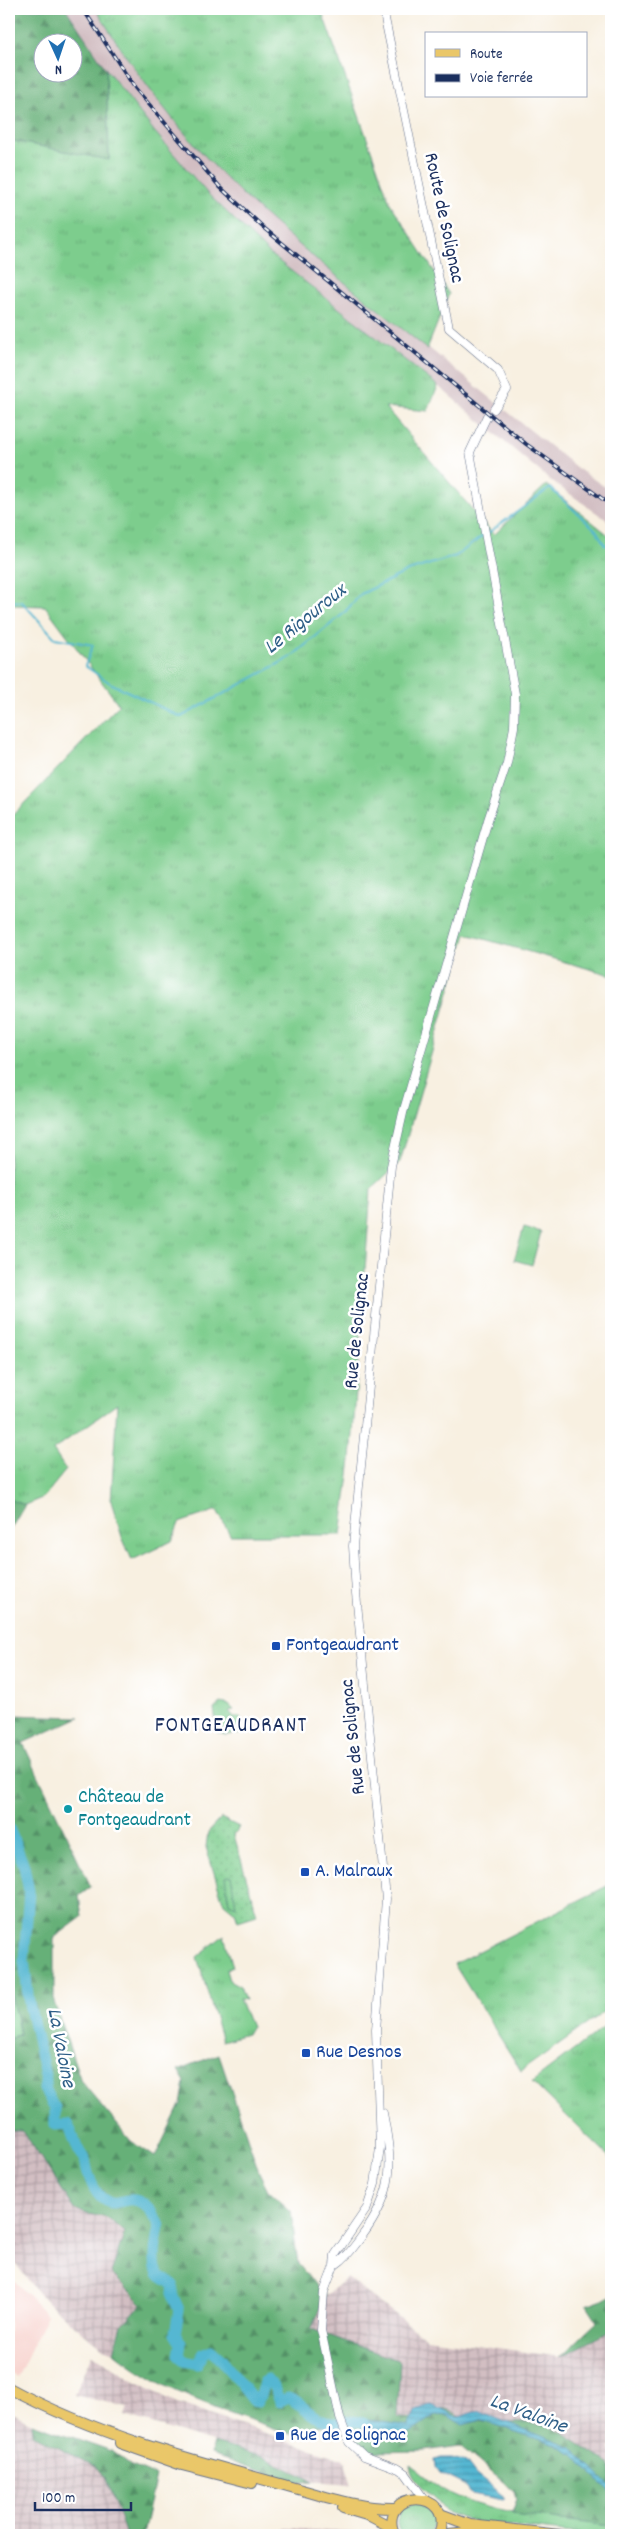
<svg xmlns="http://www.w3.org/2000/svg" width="620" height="2544" viewBox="0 0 620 2544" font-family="Dekko,sans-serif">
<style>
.built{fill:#f7d0cb}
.industrial{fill:url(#industrial-grid)}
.railway{fill:#d2bec2}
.grass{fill:url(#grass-tufts);stroke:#4c7e76}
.forest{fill:url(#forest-firs);stroke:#40706b;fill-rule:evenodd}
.park{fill:url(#park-dots);stroke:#4c7e76}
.pitch{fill:#7dcd8d;stroke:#4c7e76}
.water{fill:url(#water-rules);stroke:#387398}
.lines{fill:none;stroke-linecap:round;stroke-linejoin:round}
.stream{stroke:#54b7d2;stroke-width:2}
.river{stroke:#54b7d2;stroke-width:11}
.tertiary-casing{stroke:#68738c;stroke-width:9}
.primary-casing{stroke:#68738c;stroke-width:12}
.tertiary{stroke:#fff;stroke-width:8}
.primary{stroke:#eac769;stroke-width:10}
.rail-casing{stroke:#1b2f5e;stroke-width:4}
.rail{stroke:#fff;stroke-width:2;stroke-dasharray:5.5;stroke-linecap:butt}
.transit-dot{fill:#1a4fb4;stroke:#fff;stroke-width:2}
.culture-dot{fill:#0f9aa8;stroke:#fff;stroke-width:2}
.labels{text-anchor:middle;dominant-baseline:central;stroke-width:5;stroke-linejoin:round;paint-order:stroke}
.street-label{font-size:20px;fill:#1b2f5e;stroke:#fff}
.transit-label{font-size:20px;fill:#164399;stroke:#fff;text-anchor:start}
.culture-label{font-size:20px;fill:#0d838f;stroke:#fff;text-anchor:start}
.water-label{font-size:21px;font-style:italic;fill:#2f5f87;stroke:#fff}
.quarter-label{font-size:22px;letter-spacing:1px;fill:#1b2f5e;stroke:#fff}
</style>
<defs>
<pattern id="industrial-grid" width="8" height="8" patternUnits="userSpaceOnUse" patternTransform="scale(1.25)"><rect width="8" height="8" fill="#d2bec2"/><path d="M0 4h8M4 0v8" fill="none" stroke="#aa9ba1"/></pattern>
<pattern id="grass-tufts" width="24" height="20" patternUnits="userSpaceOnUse" patternTransform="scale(1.25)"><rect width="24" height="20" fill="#7dcd8d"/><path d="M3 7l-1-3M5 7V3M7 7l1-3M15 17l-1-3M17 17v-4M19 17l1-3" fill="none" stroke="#6bb07c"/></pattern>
<pattern id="forest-firs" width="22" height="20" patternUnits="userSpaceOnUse" patternTransform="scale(1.25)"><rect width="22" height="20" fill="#66b078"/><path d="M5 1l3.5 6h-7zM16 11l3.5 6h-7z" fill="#539066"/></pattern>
<pattern id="park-dots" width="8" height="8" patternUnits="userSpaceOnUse" patternTransform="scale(1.25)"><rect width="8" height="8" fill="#7dcd8d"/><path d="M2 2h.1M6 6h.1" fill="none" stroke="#6bb07c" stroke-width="1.8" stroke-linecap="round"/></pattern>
<pattern id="water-rules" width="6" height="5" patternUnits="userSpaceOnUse" patternTransform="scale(1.25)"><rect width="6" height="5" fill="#54b7d2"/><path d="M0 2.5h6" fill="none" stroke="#4595ae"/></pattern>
</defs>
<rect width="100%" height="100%" fill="#fff"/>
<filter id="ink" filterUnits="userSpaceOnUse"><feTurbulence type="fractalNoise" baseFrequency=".02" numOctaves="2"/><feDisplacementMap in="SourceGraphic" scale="10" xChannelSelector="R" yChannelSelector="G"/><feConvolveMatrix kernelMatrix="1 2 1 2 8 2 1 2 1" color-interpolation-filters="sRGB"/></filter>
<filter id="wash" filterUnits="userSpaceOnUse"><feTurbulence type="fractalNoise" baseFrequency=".0096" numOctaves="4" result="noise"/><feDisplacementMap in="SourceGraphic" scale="20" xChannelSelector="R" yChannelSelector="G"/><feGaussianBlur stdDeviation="1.12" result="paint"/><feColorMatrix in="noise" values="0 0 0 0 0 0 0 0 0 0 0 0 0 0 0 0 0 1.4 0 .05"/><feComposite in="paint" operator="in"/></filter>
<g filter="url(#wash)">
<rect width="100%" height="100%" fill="#f8f0e1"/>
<!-- built -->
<path class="built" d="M9,2275L47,2315L17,2378L9,2373Z"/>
<!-- industrial -->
<path class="industrial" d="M9,2131H23L76,2211L107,2218L125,2232L111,2273L142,2303L119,2332L114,2352L103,2348L84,2334L38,2293L9,2255Z
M347,2278L427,2338L560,2357L611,2331V2466L546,2426L478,2422L461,2418L410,2420L397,2417L311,2329L325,2296Z
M93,2354L137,2383L175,2402L341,2459L345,2463L352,2484L313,2481L266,2458L125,2416L128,2407L74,2395Z
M9,2411L32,2423L33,2435L95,2466L106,2479L126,2535H9Z
M286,2528L372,2534V2535H275Z"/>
<!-- railway -->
<path class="railway" d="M66,9H96L119,47L170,115L204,153L272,221L577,468L611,491V523L550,480L438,386L271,255L207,193L154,131L106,69Z"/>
<!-- grass -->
<path class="grass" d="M96,9H321L390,203L449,294L427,349C365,298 300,249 241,193C185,139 136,76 96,9Z
M106,69L154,131L207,193L271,255L438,386L428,411L385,407L494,535L546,485L611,537V975L466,934L400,1162L371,1189L351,1460L341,1535H230L217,1510L179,1523L172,1541L132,1560L122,1537L111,1501L117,1404L53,1450L66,1470L44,1497L25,1505L9,1499V819L119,705L45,606L9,605V140L109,159Z
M221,1703L229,1705L234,1710L229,1711L234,1717H240L245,1728L241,1734L225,1735L217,1732L214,1709Z
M611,1884V2007L521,2071L454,1964Z
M224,1935L233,1967L226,1970L229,1980L240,1986L245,2000L239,1999L251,2027L247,2034L222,2041L197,1957Z
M9,1986L20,2034L9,2039Z
M611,2022V2159L532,2082Z
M410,2465C425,2476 440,2490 457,2497C507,2519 560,2516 611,2526V2535C580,2535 550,2530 519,2527C497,2524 471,2523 450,2514C445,2512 444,2508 440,2504C431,2491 411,2483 410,2465Z
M420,2503C433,2511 440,2521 429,2535H402C394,2525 397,2517 402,2507Z"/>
<!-- forest -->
<path class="forest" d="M9,9H66L106,69L109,160L9,140ZM42,42H72V72H42Z
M9,1499L25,1505L9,1532Z
M9,1712L11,1715L80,1717L23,1743L91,1887L79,1896L82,1917L54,1938V2002L81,2081L131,2141L155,2157L181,2103L185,2082L178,2070L219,2054L259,2172L268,2190L291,2211L298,2264L325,2296L311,2329L400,2361L397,2417C419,2422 419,2412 437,2409C449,2408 463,2419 477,2421C499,2425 524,2420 546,2426C564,2431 595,2455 611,2466V2526L512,2514L517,2499L515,2492L460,2446L425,2451L373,2452L359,2445L351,2424L317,2426L296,2436C234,2413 164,2395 114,2352L122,2325L142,2304L111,2273L125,2232L107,2218L76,2211L23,2131H9V2039L20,2034L9,1986Z
M611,2296V2331L560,2357L597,2322L586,2305Z
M32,2423L112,2451L131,2465L156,2476L143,2535H126L106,2479L95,2466L33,2435Z
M214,2443L266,2458L313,2481L296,2483L211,2454Z"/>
<!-- park -->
<path class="park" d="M221,1818L239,1827L234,1835L257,1915L238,1921L235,1912L223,1902L206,1847L208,1832Z"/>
<!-- pitch -->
<path class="pitch" d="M524,1227L541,1232L532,1265L514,1260Z
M231,1875L236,1906L229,1903L225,1877Z"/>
<!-- water -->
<path class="water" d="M430,2405C440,2407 448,2415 458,2416C466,2416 471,2410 478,2411L572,2448L611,2487V2493L573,2455L556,2445L480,2420L463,2425L448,2416L435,2415L409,2433H386L348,2424L347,2417L408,2426L416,2410Z
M441,2458H452L466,2462L476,2475L506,2498L503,2500L472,2494L465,2485L440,2473L436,2467L435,2460Z"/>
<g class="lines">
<!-- stream -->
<path class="stream" d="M488,533L550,488L596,530L605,545H611
M9,601L22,602L55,638L93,645L85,666L110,683L181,717L291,657L343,614L361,594L408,571L456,556L484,535"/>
<!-- river -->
<path class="river" d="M9,1828L24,1866L29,1891L24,1960L29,2003L46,2080L44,2089L55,2108V2125L67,2124C75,2135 75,2150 85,2159C87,2173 95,2203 114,2203C120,2202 127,2199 134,2200C145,2201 153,2215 160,2223C157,2235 151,2265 159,2275C162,2279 169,2281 173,2284L172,2294L179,2310L175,2333L181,2343L179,2356L185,2361L197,2364L204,2353L211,2350L221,2359L253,2400L258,2401L264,2383L268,2380L274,2387L280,2402L288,2398C301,2402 308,2414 320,2419C334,2425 348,2420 363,2422"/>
</g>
</g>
<g filter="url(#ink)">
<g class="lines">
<defs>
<path id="tertiary" d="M383,9L449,328L498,370L507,390L494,409
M334,2266C346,2258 353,2248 362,2236C395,2192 393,2164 383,2113
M424,2499L406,2474L399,2469L364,2456L349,2442L340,2418L321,2330L324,2292L334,2266L335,2255L367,2208L375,2184L380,2148L376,2030L386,1899L356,1593L353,1546L391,1166L403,1113L488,820L507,763L514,727L515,694L470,452L487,416"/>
<path id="primary" d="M9,2388C94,2434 191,2460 284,2485C321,2495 358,2509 396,2508
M120,2443L182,2465L252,2483
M343,2508L370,2516L391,2527
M440,2514L470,2525L560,2535
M394,2535C376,2487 457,2488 439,2535
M440,2535L467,2532L493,2535"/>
</defs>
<!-- tertiary casing -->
<use href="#tertiary" class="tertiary-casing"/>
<!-- primary casing -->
<use href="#primary" class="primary-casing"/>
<!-- tertiary -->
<use href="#tertiary" class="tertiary"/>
<!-- primary -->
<use href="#primary" class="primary"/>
<defs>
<path id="rail" d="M83,9L135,88L220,187L265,229L526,444L611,505"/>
</defs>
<!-- rail casing -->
<use href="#rail" class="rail-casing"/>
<!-- rail -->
<use href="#rail" class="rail"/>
</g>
</g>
<!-- markers -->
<g class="transit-dot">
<rect x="271" y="1641" width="10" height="10" rx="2.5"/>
<rect x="300" y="1867" width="10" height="10" rx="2.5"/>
<rect x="301" y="2048" width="10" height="10" rx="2.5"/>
<rect x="275" y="2431" width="10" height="10" rx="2.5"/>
</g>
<circle class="culture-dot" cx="68" cy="1809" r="5"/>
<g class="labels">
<!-- street labels -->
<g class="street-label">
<text transform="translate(443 218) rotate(78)">Route de Solignac</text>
<text transform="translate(358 1331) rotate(-84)">Rue de Solignac</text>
<text transform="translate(354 1737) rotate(-96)">Rue de Solignac</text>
</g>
<!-- transit labels -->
<g class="transit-label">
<text x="286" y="1646">Fontgeaudrant</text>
<text x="315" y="1872">A. Malraux</text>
<text x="316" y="2053">Rue Desnos</text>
<text x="290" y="2436">Rue de Solignac</text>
</g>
<!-- culture labels -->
<g class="culture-label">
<text x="78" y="1798">Château de<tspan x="78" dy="23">Fontgeaudrant</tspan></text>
</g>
<!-- water labels -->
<g class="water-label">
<text transform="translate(306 620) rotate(-39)">Le Rigouroux</text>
<text transform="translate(60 2048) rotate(79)">La Valoine</text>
<text transform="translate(528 2415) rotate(20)">La Valoine</text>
</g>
<!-- quarter labels -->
<g class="quarter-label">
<text x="231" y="1726">FONTGEAUDRANT</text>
</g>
</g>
<!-- margin -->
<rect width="620" height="2544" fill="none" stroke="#fff" stroke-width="30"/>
<!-- legend -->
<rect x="425" y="32" width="162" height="65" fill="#ffffff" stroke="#a4acbf"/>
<rect x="435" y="49" width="25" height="8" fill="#eac769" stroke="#a4acbf"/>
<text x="470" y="58" font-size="15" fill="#1b2f5e">Route</text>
<rect x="435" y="74" width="25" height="8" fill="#1b2f5e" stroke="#a4acbf"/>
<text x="470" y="82" font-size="15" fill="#1b2f5e">Voie ferrée</text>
<!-- north arrow -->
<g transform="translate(58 58) rotate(177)"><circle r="24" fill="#ffffff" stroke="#a4acbf"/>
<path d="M0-4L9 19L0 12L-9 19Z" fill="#1f6fb2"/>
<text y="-8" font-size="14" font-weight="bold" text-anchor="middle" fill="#1b2f5e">N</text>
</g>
<!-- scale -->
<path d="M35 2502v8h96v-8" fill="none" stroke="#1b2f5e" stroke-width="2.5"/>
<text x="42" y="2502" font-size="15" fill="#1b2f5e" stroke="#ffffff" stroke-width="4" paint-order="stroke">100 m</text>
</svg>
